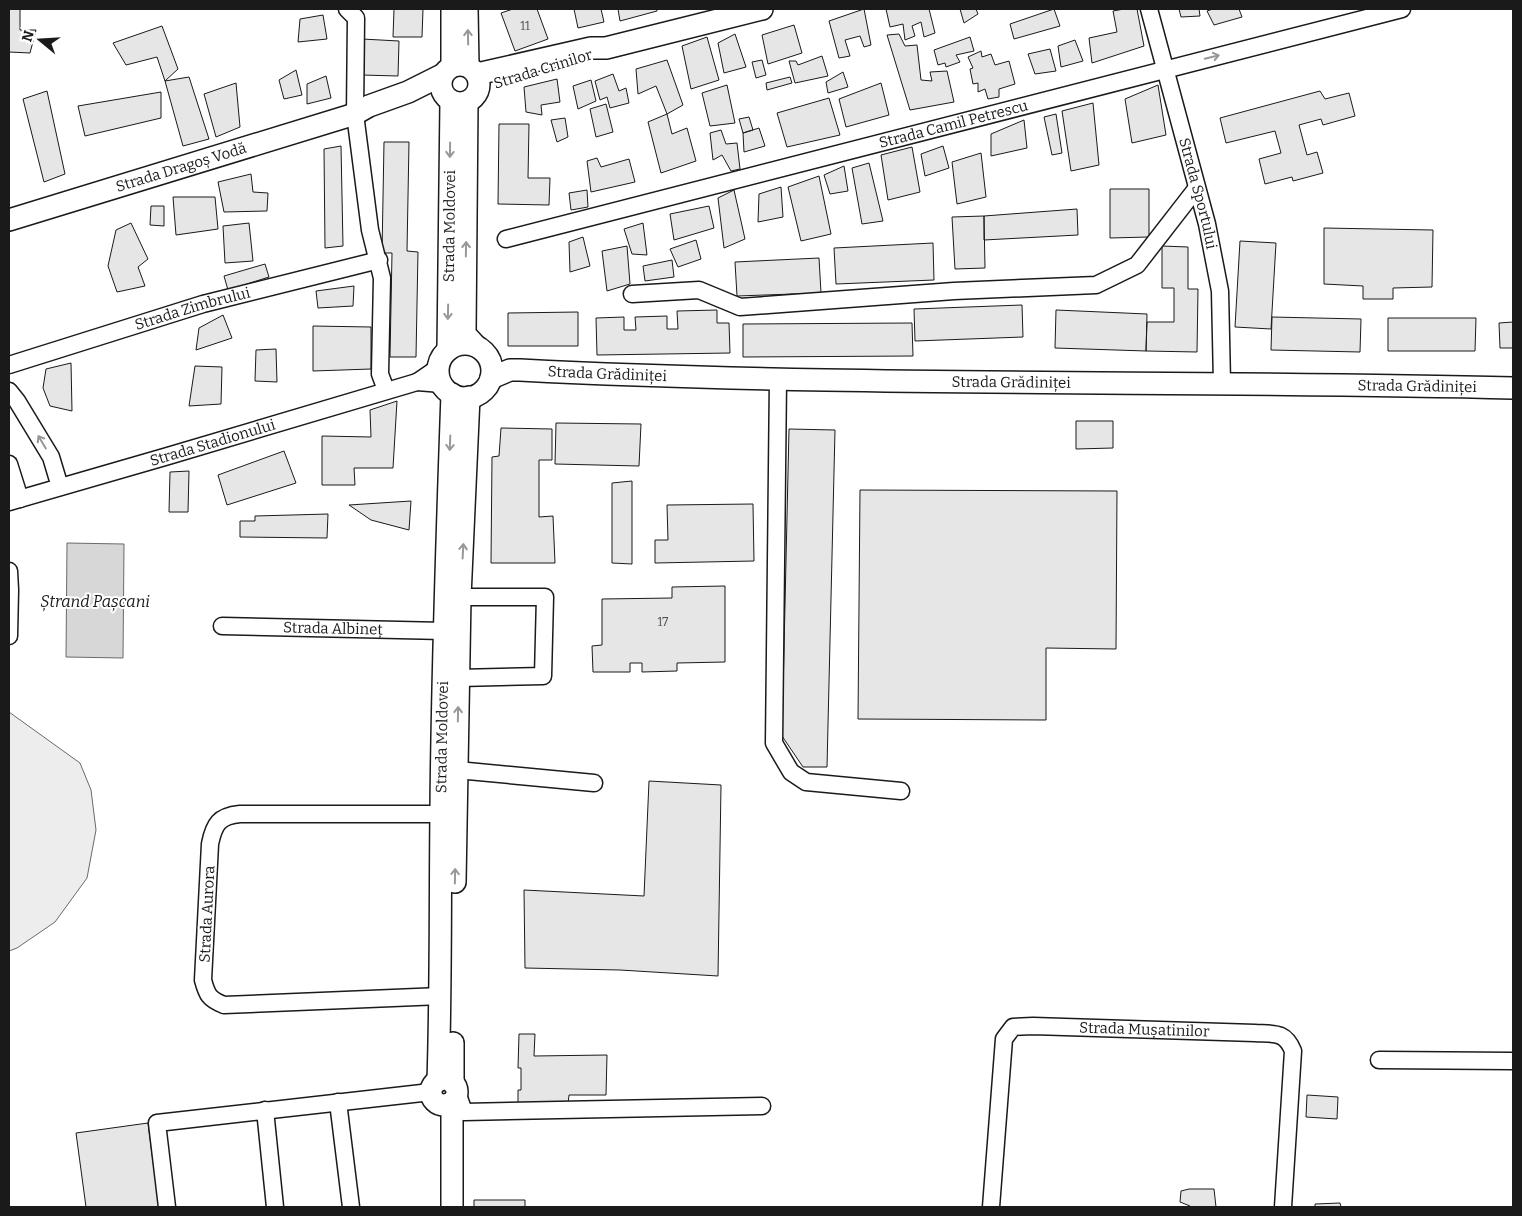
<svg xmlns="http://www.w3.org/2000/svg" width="1522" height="1216" viewBox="0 0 1522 1216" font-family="Bitter,serif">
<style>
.green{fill:#ededed;stroke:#6a6a6a}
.water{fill:#d7d7d7;stroke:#6a6a6a}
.building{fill:#e6e6e6;stroke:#1a1a1a}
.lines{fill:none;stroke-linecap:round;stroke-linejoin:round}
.minor-casing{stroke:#1a1a1a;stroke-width:19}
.major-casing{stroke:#1a1a1a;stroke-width:24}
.minor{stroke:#fff;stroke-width:16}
.major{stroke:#fff;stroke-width:21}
.oneway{stroke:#989898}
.labels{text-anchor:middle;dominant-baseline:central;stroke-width:4;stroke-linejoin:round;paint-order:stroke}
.number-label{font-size:12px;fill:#4d4d4d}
.street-label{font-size:15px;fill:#1a1a1a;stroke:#fff}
.water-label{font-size:16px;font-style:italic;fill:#1a1a1a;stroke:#fff}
</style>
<rect width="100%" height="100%" fill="#fff"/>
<!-- green -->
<path class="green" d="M9,712L80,763L91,790L96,830L87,878L55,922L17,948L9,951Z"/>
<!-- water -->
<path class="water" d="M67,543L124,544L123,658L66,657Z"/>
<!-- building -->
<path class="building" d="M9,9H20V30H36L30,53L9,52Z
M394,9H423L422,37H393Z
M513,9H537L548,39L515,51L501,13Z
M574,9H601L604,22L578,28Z
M618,9H657V11L620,21Z
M864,9L871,45L864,47L860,36L845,40L850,56L839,58L829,21Z
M886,9H929L935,33L924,37L921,22L912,26L915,36L905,40L903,24L890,27Z
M960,9H976L978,14L964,23Z
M1054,9L1060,26L1014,39L1010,24Z
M1124,9H1137L1144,46L1092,63L1089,38L1117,32L1113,11Z
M1179,9H1199L1200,16L1181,17Z
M1213,9H1239L1242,17L1214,25L1207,11Z
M323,15L327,39L298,42L300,19Z
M794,25L802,53L768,64L762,35Z
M162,26L178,69L165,81L157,57L126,65L113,43Z
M735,34L746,67L724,73L718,43Z
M899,34L905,46L917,45L921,80L932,81L930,72L947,71L954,102L910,110L887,35Z
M707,37L719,80L691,89L682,46Z
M970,37L974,51L956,55L960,62L946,67L945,63L938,65L934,50Z
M362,39L399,41L398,76L361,75Z
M1075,40L1083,61L1061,67L1058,46Z
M1050,49L1056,71L1035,74L1028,54Z
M981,51L982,57L991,54L995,65L1009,61L1015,84L999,89V97L988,99L985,89L978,92V83L973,84L970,69L973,68L968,57Z
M822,56L828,76L795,83L789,61H796L798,65Z
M667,60L683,105L667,114L656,86L638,94L636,69Z
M762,60L766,75L756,78L752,62Z
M296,70L302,95L284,99L279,80Z
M843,72L848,87L828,93L826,82Z
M613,74L619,91L626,88L629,103L610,108L607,97L600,100L595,81Z
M326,76L331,98L307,104V84Z
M189,77L209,139L183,146L165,81Z
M790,77L792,83L767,90L766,83Z
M557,79L560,102L541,105L542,115L526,112L524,87Z
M591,80L596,101L578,109L573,86Z
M236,83L240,127L216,137L204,94Z
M881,83L889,115L846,127L839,99Z
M727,85L735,123L710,126L702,93Z
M1158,85L1166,135L1132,143L1125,99Z
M47,91L65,174L44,182L23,99Z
M1320,91L1325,99L1349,93L1355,116L1323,125L1321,119L1299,125L1307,155L1317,152L1323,173L1293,181L1292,177L1265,184L1259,159L1281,153L1275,131L1226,143L1220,118Z
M161,92V118L85,136L78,106Z
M829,98L840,135L787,147L777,113Z
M1093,103L1099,165L1071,171L1062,111Z
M606,104L613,132L596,137L590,109Z
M667,114L672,134L687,128L696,161L661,173L648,122Z
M1056,114L1062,153L1052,155L1044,117Z
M749,117L753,130L743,133L739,119Z
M565,118L568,137L557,142L551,120Z
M1024,120L1027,148L991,156V134Z
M499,124H529L528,178H550L549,205L498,204Z
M759,128L765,146L744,152L743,133Z
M721,130L726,144L737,143L740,169L731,171L722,155L713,160L710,133Z
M384,142H409L407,251L418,252L416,357H390L392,253H382Z
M341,146L343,246L325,248L324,149Z
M943,146L949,168L925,176L921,154Z
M912,147L920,192L888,200L881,155Z
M981,153L986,197L957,204L952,162Z
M597,158L601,167L629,159L635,182L591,192L587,161Z
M869,163L883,221L862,224L852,168Z
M844,166L848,191L830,194L824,175Z
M251,174L253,192L268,193L267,211L224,212L218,182Z
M819,176L831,234L801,241L788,187Z
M781,187L783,217L758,222L759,194Z
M1110,189H1149V237L1110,238Z
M587,190L588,207L571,210L569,193Z
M734,190L745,239L724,248L718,198Z
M173,197H215L218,229L176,235Z
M151,206H164V226L150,225Z
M709,206L714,228L674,240L670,214Z
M1077,209L1078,235L984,240V216Z
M984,216L985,268L955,269L952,217Z
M131,223L148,259L138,267L145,286L117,292L108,266L116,230Z
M249,223L253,261L225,263L223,226Z
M643,223L647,255L632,254L624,229Z
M1324,228L1433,230L1432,287L1393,288V299H1363V286L1324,284Z
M583,237L590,266L570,272L569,242Z
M696,240L701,259L678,267L670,249Z
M1240,241L1276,243L1271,329L1235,327Z
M933,243L934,280L836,284L834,248Z
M627,246L630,284L607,291L602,251Z
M1162,246L1188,247V289H1198L1197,352L1146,351L1147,322H1174V288H1162Z
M819,258L821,293L737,296L735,262Z
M672,260L674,277L645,281L643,266Z
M265,264L269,277L228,290L224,276Z
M354,286L353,306L318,308L316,291Z
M1022,305L1023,337L915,341L914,309Z
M717,310V323H729L730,353L597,355L596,318L624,317V330H636L635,317L667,316V329H678L677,311Z
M1056,310L1147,314L1146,351L1055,348Z
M578,312V346H508V313Z
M223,315L232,338L196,350L199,328Z
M1272,317L1361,319L1360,352L1271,350Z
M1388,318H1476L1475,351H1388Z
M1513,322V348H1500L1499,323Z
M912,323L913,356L743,357V324Z
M313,326L371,327V369L313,371Z
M276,349L277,382L255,381L256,350Z
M71,363L72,411L50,406L43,388L46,369Z
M195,366L222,367L221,404L189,406Z
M397,401L393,468H354L355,485H322V436L371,437L370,410Z
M1076,421H1113V448L1076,449Z
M556,423L641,424L639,466L555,464Z
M501,428L552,429V460H539V517L553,516L555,563H491L492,457L499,456Z
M789,429L835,430L827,767H803L782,736Z
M284,451L296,483L227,505L218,475Z
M189,471L188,512H169L170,472Z
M632,481V564L612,563V483Z
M860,490L1117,491L1116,649L1046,648V720L858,719Z
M411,501L409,530L371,520L349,505Z
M753,504L754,561L655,563V540H668L667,505Z
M328,514L327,538L240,537V521H255V516Z
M725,586V662L677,663V671L642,672V663H630V672H593L592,646L602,645V599L672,598V587Z
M649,781L721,785L718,976L620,970L525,968L524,890L644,896Z
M519,1034H535L534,1056L607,1055L606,1095H569L568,1104H518V1090H521V1068H518Z
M1307,1095L1338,1097L1337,1119L1306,1117Z
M148,1123L159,1207H86L76,1133Z
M1189,1189H1214L1216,1207H1190V1206L1180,1202L1181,1191Z
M474,1200H525V1207H474Z
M1340,1203L1341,1207H1315V1204Z"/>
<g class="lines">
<defs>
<g id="minor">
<path d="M347,9L356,18L355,114L370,230L382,278L380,374L386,390"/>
<path id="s1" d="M1149,9L1207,224L1220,291L1222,383"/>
<path id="s2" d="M506,239L1402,9"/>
<path d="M632,294L699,290L740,307L954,291L1096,285L1137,265L1196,189"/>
<path id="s3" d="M9,365L203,304L379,260"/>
<path d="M439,367L417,382L442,384"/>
<path d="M778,379L774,743L791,772L806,782L901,791"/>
<path d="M9,391L17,401L51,457L60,487"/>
<path d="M9,464L20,499"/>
<path id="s4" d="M9,502L168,456L417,382"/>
<path d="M9,571L10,590L9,636"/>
<path id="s5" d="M222,626L444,631"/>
<path d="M459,678L543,676L545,597H460"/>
<path d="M457,770L594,783"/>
<path d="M441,814H240C219,816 214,824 210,844L203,980C207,995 209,999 224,1005L441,996"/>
<path d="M1379,1060L1513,1061"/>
<path d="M457,1092L464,1112L762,1106"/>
<path d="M338,1102L351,1207"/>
<path d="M265,1110L275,1207"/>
<path d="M167,1207L157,1123L422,1093L432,1090"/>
<path id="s6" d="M991,1207L1004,1039L1013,1027L1033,1026L1255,1033C1274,1034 1285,1031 1293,1051L1283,1207"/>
</g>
<g id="major">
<path d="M452,9V65"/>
<path d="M467,9L468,66"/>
<circle cx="460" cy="84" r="19"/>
<path d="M477,74L591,48H606L762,9"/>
<path d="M467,102L465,334L476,346"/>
<path id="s7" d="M9,220L355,114L369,106L408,92L442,75"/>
<circle cx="465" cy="371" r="27"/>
<path id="s8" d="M448,350L451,101"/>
<path id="s9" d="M491,378L510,370H520C851,387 1182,380 1513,388"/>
<path d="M455,882L460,597L469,397"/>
<path d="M453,1043V1083"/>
<circle cx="444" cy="1092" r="13"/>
<path id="s10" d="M438,1081C441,991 440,902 441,813C442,673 447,534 452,394"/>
<path d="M452,1102V1207"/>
</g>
</defs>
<!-- minor casing -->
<use href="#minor" class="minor-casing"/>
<!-- major casing -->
<use href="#major" class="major-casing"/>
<!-- minor -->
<use href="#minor" class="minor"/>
<!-- major -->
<use href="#major" class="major"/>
</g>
<!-- one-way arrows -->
<defs><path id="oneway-shaft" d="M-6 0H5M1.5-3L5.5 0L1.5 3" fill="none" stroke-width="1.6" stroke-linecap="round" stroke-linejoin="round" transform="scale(1.25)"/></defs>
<g class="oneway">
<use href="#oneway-shaft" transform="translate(468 37) rotate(-91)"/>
<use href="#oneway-shaft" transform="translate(1212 57) rotate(-14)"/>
<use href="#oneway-shaft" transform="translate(450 150) rotate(91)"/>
<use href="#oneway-shaft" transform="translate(466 249) rotate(-89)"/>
<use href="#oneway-shaft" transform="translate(448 312) rotate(91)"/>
<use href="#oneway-shaft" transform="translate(42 442) rotate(-121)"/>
<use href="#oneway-shaft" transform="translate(450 443) rotate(92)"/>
<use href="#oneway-shaft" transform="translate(463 551) rotate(-87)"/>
<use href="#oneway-shaft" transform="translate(458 714) rotate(-89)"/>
<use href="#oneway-shaft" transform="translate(455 876) rotate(-89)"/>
</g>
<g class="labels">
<!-- number labels -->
<g class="number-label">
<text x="525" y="26">11</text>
<text x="663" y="622">17</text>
</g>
<!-- street labels -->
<g class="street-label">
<text transform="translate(543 69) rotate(-17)">Strada Crinilor</text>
<text stroke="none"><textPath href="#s2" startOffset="462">Strada Camil Petrescu</textPath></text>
<text stroke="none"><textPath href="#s7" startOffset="180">Strada Dragoș Vodă</textPath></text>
<text stroke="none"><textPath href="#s1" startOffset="191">Strada Sportului</textPath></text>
<text stroke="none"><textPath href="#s8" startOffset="124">Strada Moldovei</textPath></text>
<text stroke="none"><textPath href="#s3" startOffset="192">Strada Zimbrului</textPath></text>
<text stroke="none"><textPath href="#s9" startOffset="118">Strada Grădiniței</textPath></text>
<text stroke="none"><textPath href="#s9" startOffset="522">Strada Grădiniței</textPath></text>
<text stroke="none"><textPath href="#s9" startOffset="928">Strada Grădiniței</textPath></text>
<text stroke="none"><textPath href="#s4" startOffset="212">Strada Stadionului</textPath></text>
<text stroke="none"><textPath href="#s5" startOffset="111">Strada Albineț</textPath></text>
<text stroke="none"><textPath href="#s10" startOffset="344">Strada Moldovei</textPath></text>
<text transform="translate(207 914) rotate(-87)">Strada Aurora</text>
<text stroke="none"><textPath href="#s6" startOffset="315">Strada Mușatinilor</textPath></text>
</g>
<!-- water labels -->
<g class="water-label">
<text x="95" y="601">Ștrand Pașcani</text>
</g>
</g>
<!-- border -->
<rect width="1522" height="1216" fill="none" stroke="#1a1a1a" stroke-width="20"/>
<!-- north arrow -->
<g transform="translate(40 40) rotate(288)" stroke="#ffffff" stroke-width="4" paint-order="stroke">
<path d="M0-4L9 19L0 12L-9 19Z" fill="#1a1a1a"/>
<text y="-8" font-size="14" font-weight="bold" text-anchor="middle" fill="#1a1a1a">N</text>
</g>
</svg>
